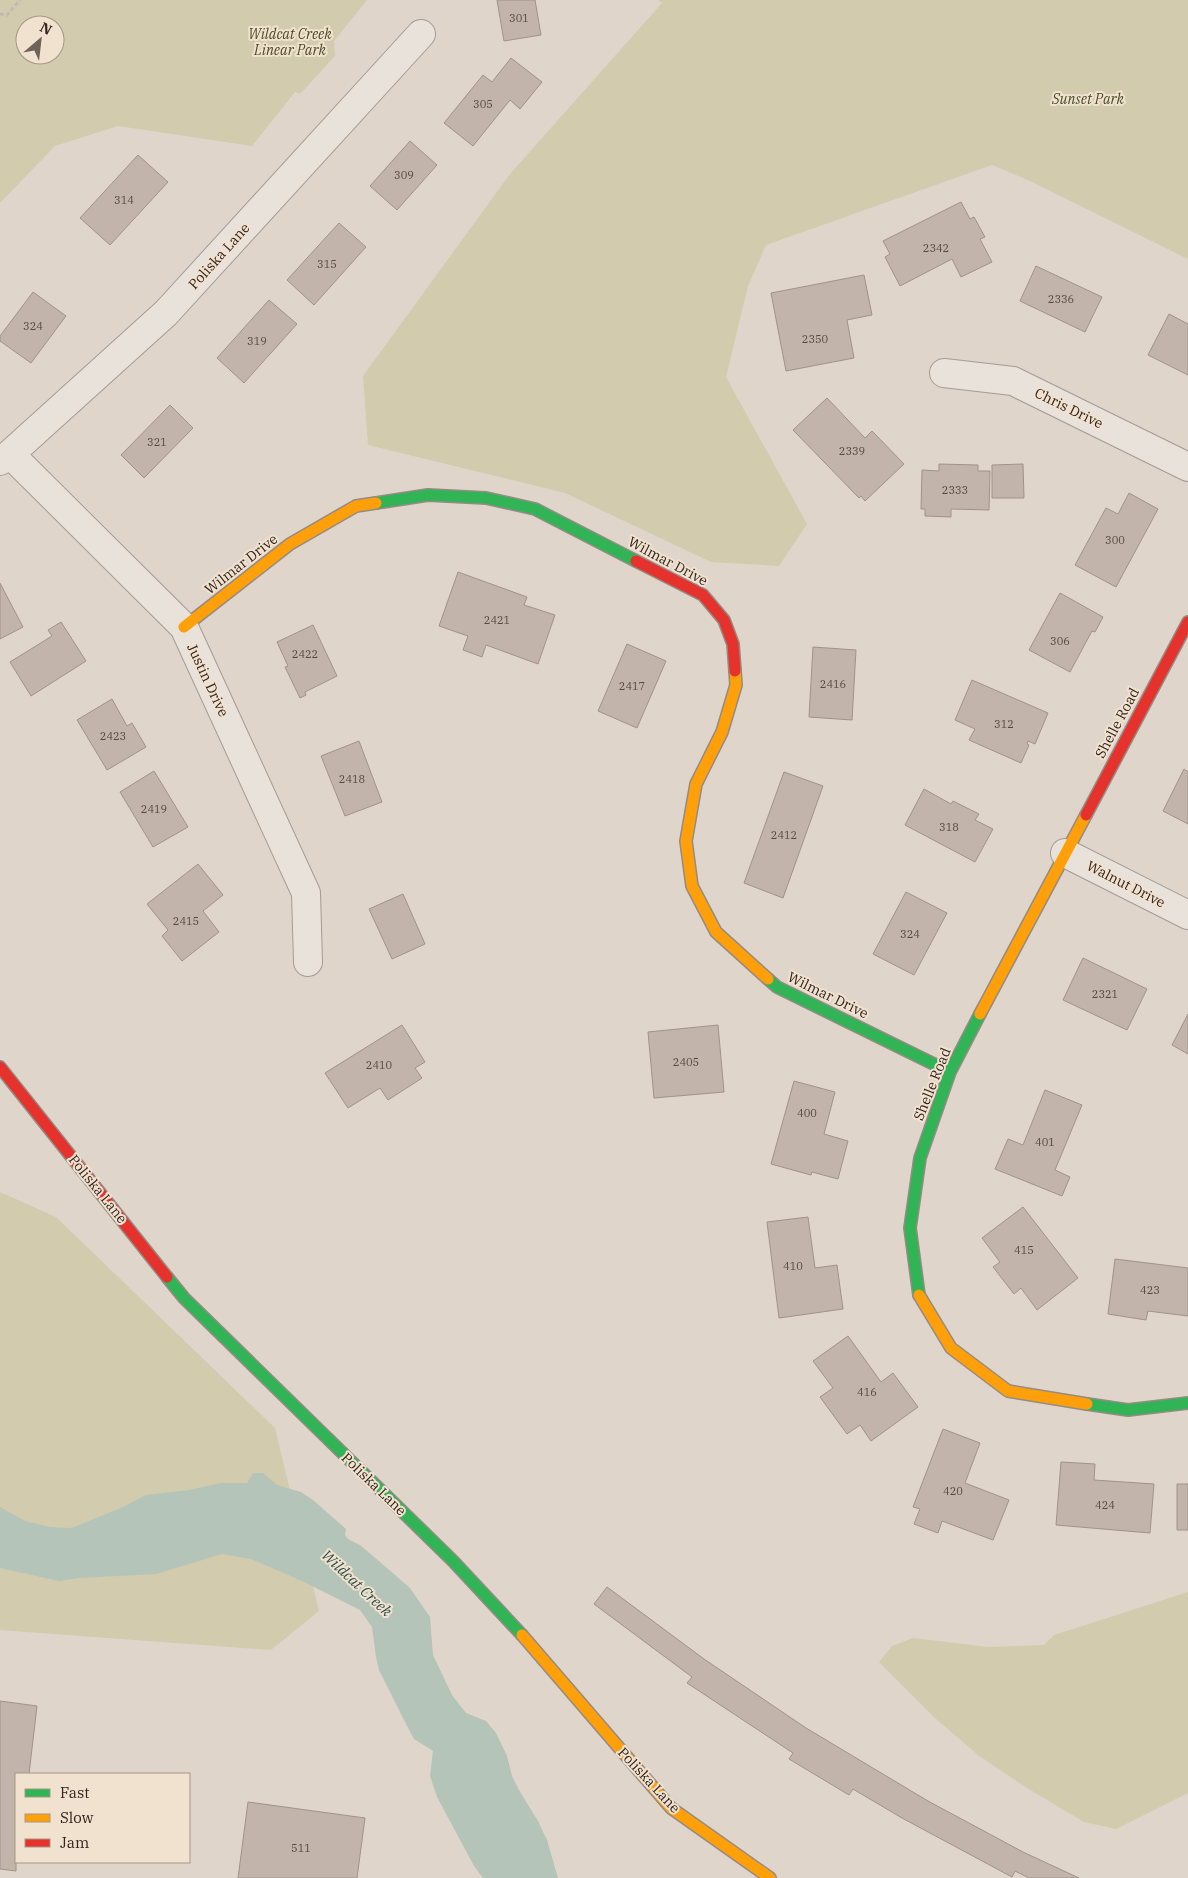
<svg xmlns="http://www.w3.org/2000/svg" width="1188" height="1878" viewBox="0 0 1188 1878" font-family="'IBM Plex Serif',serif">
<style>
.green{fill:#d2cbad;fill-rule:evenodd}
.water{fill:#b5c4b8}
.building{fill:#c3b4ab;stroke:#a0928a}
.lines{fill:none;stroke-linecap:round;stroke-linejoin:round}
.street-casing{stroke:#a59b94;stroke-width:30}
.fast-casing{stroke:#948b84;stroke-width:14}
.slow-casing{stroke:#948b84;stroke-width:14}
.jam-casing{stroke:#948b84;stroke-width:14}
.path{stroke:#c1b9b3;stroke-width:3;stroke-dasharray:4 2.5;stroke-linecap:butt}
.street{stroke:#e8e2db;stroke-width:28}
.fast{stroke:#30b455;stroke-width:11}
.slow{stroke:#ff9f0a;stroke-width:11}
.jam{stroke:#e5322d;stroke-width:11}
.labels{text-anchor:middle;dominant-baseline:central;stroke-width:4;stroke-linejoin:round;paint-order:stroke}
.number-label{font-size:11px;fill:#564840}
.park-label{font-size:14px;font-style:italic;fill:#494c26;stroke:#f1e2d0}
.street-label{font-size:14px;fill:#32241d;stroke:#f1e2d0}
.water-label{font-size:15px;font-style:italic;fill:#2e5048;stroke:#f1e2d0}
</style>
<rect width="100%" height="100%" fill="#e0d5ca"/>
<!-- green -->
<path class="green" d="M0,0H367L334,41L335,56L300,94L295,92L252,146L118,126L55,146L0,203ZM25,25H55V55H25Z
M658,0H1188V259L1030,181L992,165L766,245L748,286L726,377L807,524L779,566L711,562L565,493L368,445L363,376L510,174L662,3Z
M0,1192L56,1217L275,1428L319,1611L271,1650L0,1630Z
M1188,1592V1793L1116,1829L1084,1822L1027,1788L978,1755L935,1718L879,1662L892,1646L913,1638L988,1647L1044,1645L1054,1635Z"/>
<!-- water -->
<path class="water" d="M253,1473H263L277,1485L301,1492L313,1500L346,1529L345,1535L348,1539L360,1545L380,1562L410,1588L430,1617L433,1655L452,1695L466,1713L486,1721L496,1733L507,1756L512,1776L519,1790L538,1821L547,1840L558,1878H483L474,1866L437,1797L430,1776L433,1751L414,1739L407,1726L379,1670L376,1657L372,1627L360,1610L302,1581L251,1559L222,1554L156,1574L79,1578L59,1581L0,1568V1507L25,1521L50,1527L72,1528L123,1507L146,1495L189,1490L221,1483H247Z"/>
<!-- building -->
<path class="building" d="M497,0H535L541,35L504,41Z
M511,58L542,82L520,109L510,100L473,146L444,123L483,75L492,82Z
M410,141L437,165L397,210L370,186Z
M138,155L168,182L110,245L80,218Z
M961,202L970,219L974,217L985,237L980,239L992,262L961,277L952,259L900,286L885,257L890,254L883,241Z
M339,223L366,247L314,305L287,280Z
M1036,266L1102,297L1085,332L1020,301Z
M864,275L872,315L847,320L854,358L786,371L771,293Z
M33,292L66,316L31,363L0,341V336Z
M269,300L297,324L244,383L217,358Z
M1169,314L1188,324V375L1148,355Z
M827,398L865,438L872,431L904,464L865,501L861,496L859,498L793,430Z
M170,405L193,428L144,478L121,455Z
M939,464L978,465V471H990L989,510L951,509V517L925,516V509H921L922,470L939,471Z
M1023,464L1024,498H992V465Z
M1129,493L1158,509L1116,587L1075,565L1106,508L1118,514Z
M458,572L527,597L524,605L555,615L538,664L486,645L482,657L463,650L468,636L439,626Z
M0,583L23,627L0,639Z
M1060,593L1103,617L1095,632L1092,631L1070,672L1029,650Z
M61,622L86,661L31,696L10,662L52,636L48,630Z
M313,625L337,676L305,692L306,695L300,698L285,667L288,666L277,642Z
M627,644L666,661L637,728L598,711Z
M813,647L856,650L852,720L809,717Z
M972,680L1048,713L1035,744L1028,741L1027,744L1029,745L1021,763L969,740L975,729L955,720Z
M112,699L127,726L132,723L146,747L107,770L77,720Z
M359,741L382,802L345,816L321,756Z
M1184,769L1188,772V824L1163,811Z
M154,771L188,827L153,847L120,792Z
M784,772L823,786L783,898L744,883Z
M924,789L951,804L953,801L979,814L975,820L993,829L975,862L905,825Z
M198,864L223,895L203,911L219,932L182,961L162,936L168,930L147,904Z
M906,892L947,913L914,975L873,954Z
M403,894L425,944L392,959L369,909Z
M1083,958L1147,989L1127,1030L1063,1000Z
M1188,1014V1054L1172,1045Z
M402,1025L425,1062L415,1068L422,1078L388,1100L380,1088L348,1108L325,1073Z
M718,1025L724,1092L654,1098L648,1032Z
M794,1081L835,1092L824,1134L848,1141L838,1179L812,1172L811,1175L771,1164Z
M1045,1090L1082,1105L1055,1170L1070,1177L1062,1196L995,1169L1008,1139L1023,1145Z
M1023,1207L1078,1278L1037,1310L1021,1288L1014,1294L993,1267L1000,1262L982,1238Z
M808,1217L815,1268L837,1265L843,1309L779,1318L767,1222Z
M1115,1259L1188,1268V1316L1148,1311L1146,1320L1108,1314Z
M848,1336L881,1382L893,1373L918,1407L871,1441L860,1425L847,1434L820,1397L833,1388L813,1361Z
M943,1429L980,1443L965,1483L1009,1500L993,1540L942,1521L938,1533L914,1524L920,1509L913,1507Z
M1061,1462L1095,1464L1094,1480L1154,1484L1150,1533L1056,1525Z
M1177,1484H1188V1530H1177Z
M607,1587L704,1659L806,1728L928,1801L1023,1852L1079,1878H1029L1015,1871L1012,1877L902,1818L853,1789L849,1795L789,1759L793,1753L687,1683L692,1677L594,1604Z
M0,1701L37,1706L29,1774H16V1871L0,1869Z
M248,1802L365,1818L357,1878H238Z"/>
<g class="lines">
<defs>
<path id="street" d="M944,373L1013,381L1188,467
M10,454L184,627L306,893L308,962
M0,461L10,454L166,313L421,34
M1065,853L1188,915"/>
<path id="fast" d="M376,503L428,495L486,498L535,509L636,561
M768,979L777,987L950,1072
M167,1277L184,1298L453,1561L522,1635
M919,1295L910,1228L920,1158L950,1072L980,1014
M1087,1404L1128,1410L1188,1403"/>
<path id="slow" d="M184,627L290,544L356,506L376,503
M735,671L736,685L722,732L696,784L686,841L692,886L716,932L768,979
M980,1014L1086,815
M919,1295L951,1348L1008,1391L1087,1404
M522,1635L671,1808L770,1878"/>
<path id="jam" d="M636,561L703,595L724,620L733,644L735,671
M1086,815L1188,622
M0,1067L167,1277"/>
</defs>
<!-- street casing -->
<use href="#street" class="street-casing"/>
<!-- fast casing -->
<use href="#fast" class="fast-casing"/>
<!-- slow casing -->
<use href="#slow" class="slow-casing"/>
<!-- jam casing -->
<use href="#jam" class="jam-casing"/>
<!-- path -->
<path class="path" d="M0,14L7,15L20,0"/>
<!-- street -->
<use href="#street" class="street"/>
<!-- fast -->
<use href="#fast" class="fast"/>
<!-- slow -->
<use href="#slow" class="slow"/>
<!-- jam -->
<use href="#jam" class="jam"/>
</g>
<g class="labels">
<!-- number labels -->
<g class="number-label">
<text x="519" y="18">301</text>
<text x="483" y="104">305</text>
<text x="404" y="175">309</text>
<text x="124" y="200">314</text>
<text x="936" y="248">2342</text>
<text x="327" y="264">315</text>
<text x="1061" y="299">2336</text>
<text x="33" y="326">324</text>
<text x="815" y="339">2350</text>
<text x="257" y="341">319</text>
<text x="157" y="442">321</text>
<text x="852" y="451">2339</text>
<text x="955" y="490">2333</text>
<text x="1115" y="540">300</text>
<text x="497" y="620">2421</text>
<text x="1060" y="641">306</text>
<text x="305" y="654">2422</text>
<text x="833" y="684">2416</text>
<text x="632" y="686">2417</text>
<text x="1004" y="724">312</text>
<text x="113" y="736">2423</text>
<text x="352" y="779">2418</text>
<text x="154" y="809">2419</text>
<text x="949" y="827">318</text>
<text x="784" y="835">2412</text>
<text x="186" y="921">2415</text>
<text x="910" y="934">324</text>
<text x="1105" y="994">2321</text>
<text x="686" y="1062">2405</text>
<text x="379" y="1065">2410</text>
<text x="807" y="1113">400</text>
<text x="1045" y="1142">401</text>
<text x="1024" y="1250">415</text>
<text x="793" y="1266">410</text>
<text x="1150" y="1290">423</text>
<text x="867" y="1392">416</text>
<text x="953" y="1491">420</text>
<text x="1105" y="1505">424</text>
<text x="301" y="1848">511</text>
</g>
<!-- park labels -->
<g class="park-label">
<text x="290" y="34">Wildcat Creek<tspan x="290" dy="16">Linear Park</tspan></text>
<text x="1088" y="99">Sunset Park</text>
</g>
<!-- street labels -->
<g class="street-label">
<text transform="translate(219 256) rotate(-48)">Poliska Lane</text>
<text transform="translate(1069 408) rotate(26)">Chris Drive</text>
<text transform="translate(668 561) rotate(28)">Wilmar Drive</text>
<text transform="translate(241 564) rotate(-38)">Wilmar Drive</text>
<text transform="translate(208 680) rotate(65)">Justin Drive</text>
<text transform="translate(1117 723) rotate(-62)">Shelle Road</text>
<text transform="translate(1126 884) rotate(27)">Walnut Drive</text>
<text transform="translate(828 995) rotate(26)">Wilmar Drive</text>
<text transform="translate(932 1084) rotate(-68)">Shelle Road</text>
<text transform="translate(98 1189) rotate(51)">Poliska Lane</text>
<text transform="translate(374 1484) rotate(44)">Poliska Lane</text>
<text transform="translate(649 1780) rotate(47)">Poliska Lane</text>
</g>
<!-- water labels -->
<g class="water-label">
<text transform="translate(357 1583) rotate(43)">Wildcat Creek</text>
</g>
</g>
<!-- legend -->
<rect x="15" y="1773" width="175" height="90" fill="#f1e2d0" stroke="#a59688"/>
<rect x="25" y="1789" width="25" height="8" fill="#30b455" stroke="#a59688"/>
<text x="60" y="1798" font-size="15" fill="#32241d">Fast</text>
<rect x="25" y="1814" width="25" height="8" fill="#ff9f0a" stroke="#a59688"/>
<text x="60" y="1823" font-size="15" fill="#32241d">Slow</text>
<rect x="25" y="1839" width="25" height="8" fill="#e5322d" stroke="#a59688"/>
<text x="60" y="1848" font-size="15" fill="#32241d">Jam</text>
<!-- north arrow -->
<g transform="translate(40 40) rotate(28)"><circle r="24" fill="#f1e2d0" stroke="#a59688"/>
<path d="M0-4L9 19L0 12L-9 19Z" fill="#6f625a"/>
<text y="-8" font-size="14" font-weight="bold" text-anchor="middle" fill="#32241d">N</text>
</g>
</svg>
